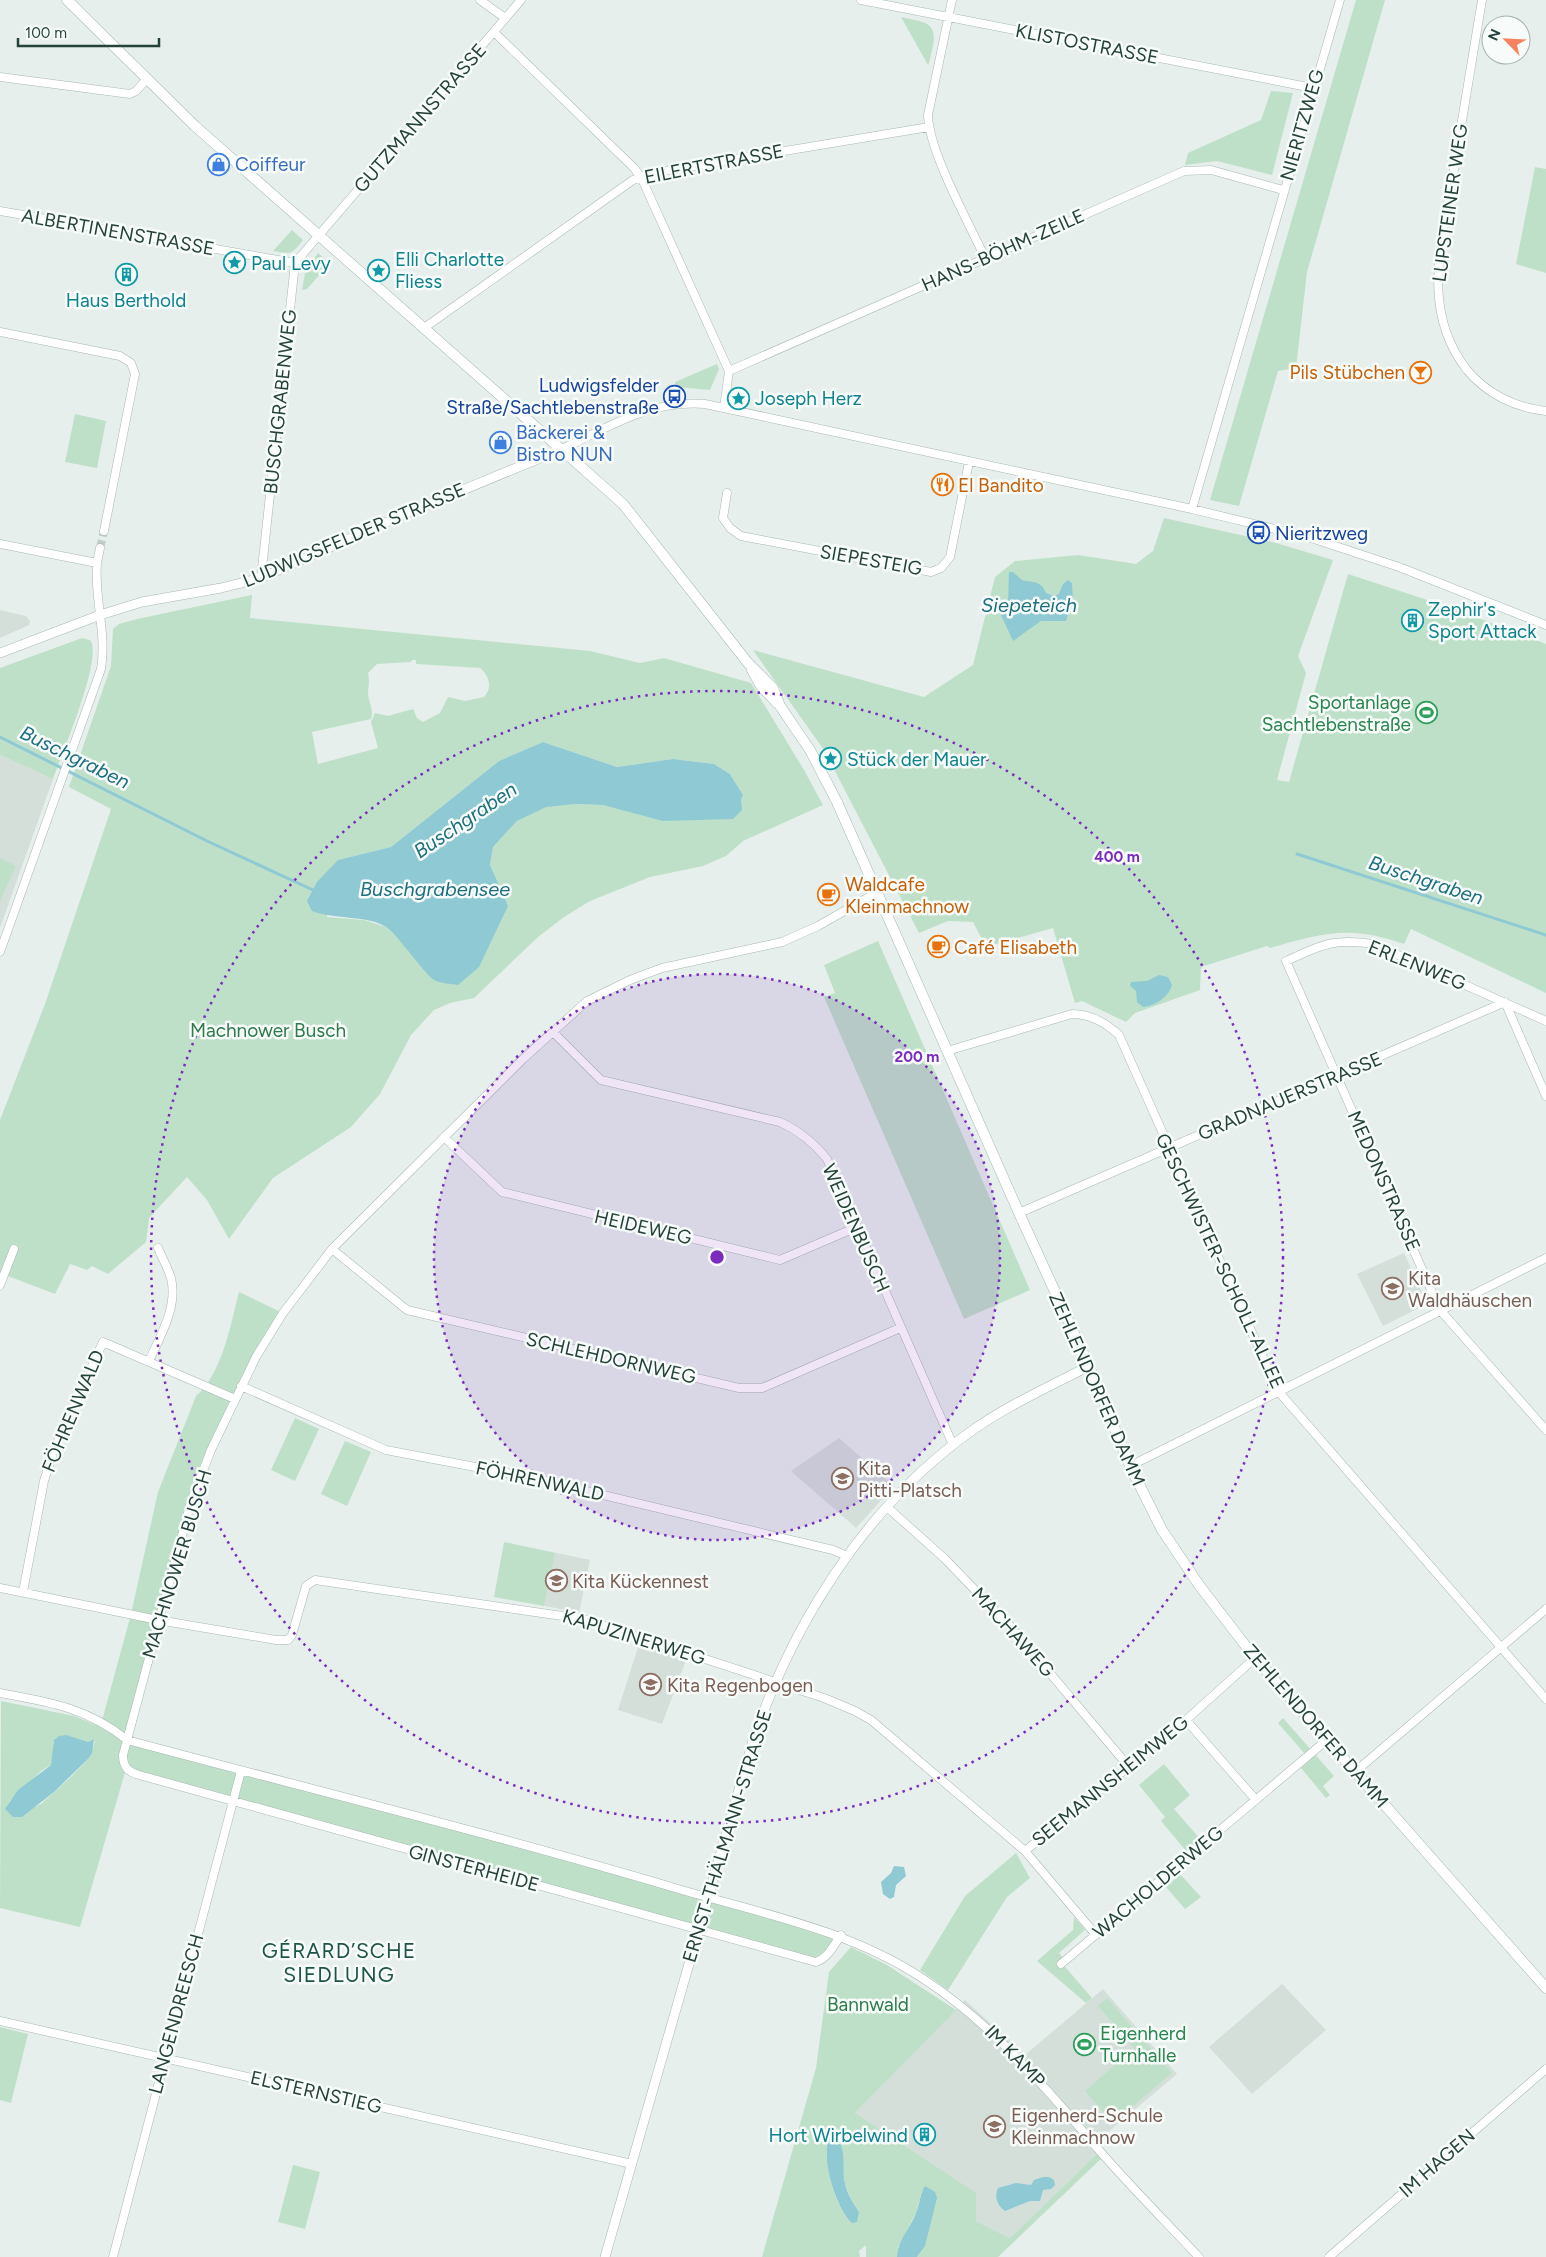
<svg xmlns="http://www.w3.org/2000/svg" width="1546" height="2257" viewBox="0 0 1546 2257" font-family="Figtree,sans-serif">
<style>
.built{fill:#d4dfda}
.green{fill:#bfe0c8;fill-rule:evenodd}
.water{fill:#8ec9d4}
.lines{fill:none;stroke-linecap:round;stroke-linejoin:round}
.stream{stroke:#8ec9d4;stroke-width:3}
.minor-tunnel{stroke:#bfccc8;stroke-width:8;stroke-dasharray:8 4;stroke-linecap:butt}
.minor-casing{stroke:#a8b8b2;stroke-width:9}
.tertiary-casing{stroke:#a8b8b2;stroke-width:10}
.secondary-casing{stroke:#a4bbb3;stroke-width:11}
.minor{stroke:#fff;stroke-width:8}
.tertiary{stroke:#fff;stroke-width:9}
.secondary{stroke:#fff;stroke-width:10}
.ring{fill:none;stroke:#7b2cbf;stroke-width:2.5;stroke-dasharray:2.5 5}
.labels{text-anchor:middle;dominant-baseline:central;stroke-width:5;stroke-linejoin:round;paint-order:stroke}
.street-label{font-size:19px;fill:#24423a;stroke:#f7fbf9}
.shop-label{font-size:19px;fill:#366cbe;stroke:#f7fbf9;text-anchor:start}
.culture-label{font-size:19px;fill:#0d838f;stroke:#f7fbf9;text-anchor:start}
.food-label{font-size:19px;fill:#c56008;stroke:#f7fbf9;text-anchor:start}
.transit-label{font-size:19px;fill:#164399;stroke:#f7fbf9;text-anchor:end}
.leisure-label{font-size:19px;fill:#27864d;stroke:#f7fbf9;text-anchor:end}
.park-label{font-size:19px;fill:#2d7a4b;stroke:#f7fbf9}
.education-label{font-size:19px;fill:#785e54;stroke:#f7fbf9;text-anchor:start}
.water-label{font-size:20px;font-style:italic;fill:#1c6f80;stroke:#f7fbf9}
.quarter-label{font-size:21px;letter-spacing:1px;fill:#1f5548;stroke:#f7fbf9}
.centre{fill:#7b2cbf;stroke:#f7fbf9;stroke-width:2.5}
.ring-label{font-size:15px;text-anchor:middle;font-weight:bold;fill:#7b2cbf;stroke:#f7fbf9;stroke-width:5;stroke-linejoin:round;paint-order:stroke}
</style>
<rect width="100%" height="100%" fill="#e6efeb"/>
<!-- built -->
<path class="built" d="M0,610L26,616L30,621L29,625L0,638Z
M0,755L53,779L0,928Z
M1404,1253L1427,1304L1383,1326L1357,1274Z
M839,1438L894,1486L856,1528L791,1471Z
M533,1548L590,1560L579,1613L522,1601Z
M639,1644L686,1660L662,1724L618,1710Z
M1282,1984L1326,2030L1252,2094L1209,2047Z
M1103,1989L1177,2074L1101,2138L1100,2151L1010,2238L976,2221L855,2113L965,2000L1025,2055Z"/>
<!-- green -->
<path class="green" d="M1356,0H1385L1307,272L1296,368L1278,371L1239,506L1210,500Z
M901,17C921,22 938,20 933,46C931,52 931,59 928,65Z
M1271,91L1293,93L1272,175L1217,161L1185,165L1188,153L1261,120Z
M1535,167L1546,169V273L1516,264Z
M292,230L303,240C291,255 292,254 273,251Z
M318,253L330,263L307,289L302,290L305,273Z
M717,364L719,369L710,390L676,387L675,382Z
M75,414L106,421L97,468L65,462Z
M1164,518L1276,543L1333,560L1298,656L1306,673L1277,780L1289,782L1348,574L1455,609L1546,644V993L1411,929L1404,944C1349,925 1324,933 1270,948L1267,946L1201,967L1200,990L1135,1013L1126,1022L1082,1001L1075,1003L1053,928L986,947L973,922L948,921L919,933L824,750L753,650L924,697L973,665L995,577L1015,561L1078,555L1136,564L1153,551Z
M252,595L250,618L590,651L640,663L664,658L751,683L804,770L823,805L743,841L726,856L703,866L650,877L590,901L564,917L538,937L474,998L450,1003L434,1010L411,1035L380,1094L351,1127L273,1178L229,1239L207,1200L187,1177L149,1218L146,1242L108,1274L92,1266L87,1270L70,1264L55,1294L0,1273V1120L45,1004L111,809L69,787L111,666L113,629L119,624L137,619ZM412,660H416V664L480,668C489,675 493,688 484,697L465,701L448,697L440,713L423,722L417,718L413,709L388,716L375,713L371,722L378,748L318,764L312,732L371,719C374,709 369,704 368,694C368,687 370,681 368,673L377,664L411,662ZM543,742L617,767L673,759L714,764L730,774L743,795L741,800L623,809L603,805L575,804L546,806L517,821L493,847L490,865L497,883L409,949L386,927L364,920L327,917L338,860L391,847L499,761Z
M82,638L90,640C104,656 61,756 53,779L0,755V668Z
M0,858L16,866L0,901Z
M878,941L1030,1290L964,1319L824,997L835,993L824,965Z
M239,1292L283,1313L256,1357L191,1502L128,1740L841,1935L822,1960L126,1769L80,1927L0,1908L1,1701L74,1716L96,1725L103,1717L131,1614L158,1492L196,1396C223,1372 230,1326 239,1292ZM74,1739L88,1742L93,1739L95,1742L88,1759L73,1775L41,1804L32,1808L22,1817L9,1802L42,1770L51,1765L54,1752L53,1742Z
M295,1418L319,1429L295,1481L271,1470Z
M345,1441L371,1452L347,1506L321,1494Z
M504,1542L555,1553L544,1606L494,1597Z
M1283,1718L1334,1776L1323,1786L1330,1795L1326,1798L1301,1768L1310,1760L1278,1723Z
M1164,1764L1190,1795L1174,1809L1201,1840L1187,1852L1161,1821L1165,1817L1139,1785Z
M1016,1853L1030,1878L1007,1897L948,1990L920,1970L965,1896Z
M1180,1874L1201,1897L1185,1909L1166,1887Z
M1074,1917L1085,1930L1059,1953L1063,1958L1060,1961L1092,1998L1086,2003L1037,1961L1073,1930Z
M851,1947L887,1965L956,2010L855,2113L976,2193V2221L1010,2238L1100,2151L1104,2156L998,2257H917L925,2246L922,2191L916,2213L898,2247L897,2257H866V2245L859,2251L860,2257H762L816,2068L829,1972ZM826,2150L842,2165C844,2184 848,2197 859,2212L852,2223C836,2211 827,2170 826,2150Z
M1107,1998L1172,2073L1113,2123L1085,2091L1134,2048L1098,2006Z
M0,2027L28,2034L11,2103L0,2100Z
M293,2165L320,2172L305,2229L278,2222Z"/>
<!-- water -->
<path class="water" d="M1009,572H1013L1022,580C1033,583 1041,580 1046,593L1054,596L1059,594L1063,584L1068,580L1072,583L1073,599L1066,621H1041L1013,641L1001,615L1008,603Z
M543,742L617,767L673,759L714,764L730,774L743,795L741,800L742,810L733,819L663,821L603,805L575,804L546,807L517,821L493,847L490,865L508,906L479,967L458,985C451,984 442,983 436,981C426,977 400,937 386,927C368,915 335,920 312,911L307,901L317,882L338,860L391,847L499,761Z
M1159,975L1168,977L1172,985C1169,997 1155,1006 1143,1007L1137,1002L1136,991L1130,986L1131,982L1147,981Z
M66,1735L88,1742L94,1739L92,1753L88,1759L54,1792L22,1817H13L5,1809L18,1790L51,1765L54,1740L59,1736Z
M894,1866L904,1867L906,1876L896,1885L894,1897L890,1899L883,1894L881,1882L891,1873Z
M830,2138H835C848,2147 841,2169 845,2183C847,2194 853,2203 859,2212L857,2222L852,2223C837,2212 819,2154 830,2138Z
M1043,2177H1049L1054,2180L1055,2185L1051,2189L1043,2190L1040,2201H1030L1005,2211C997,2205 994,2197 998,2188L1016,2183L1031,2185L1034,2180Z
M925,2186L935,2192L937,2198L925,2246L917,2257H897C898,2239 910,2229 916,2213C920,2203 920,2194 925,2186Z"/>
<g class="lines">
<!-- stream -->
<path class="stream" d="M0,737L207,841L313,890
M1297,854L1546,935"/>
<!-- minor-tunnel -->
<path class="minor-tunnel" d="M100,548L104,531"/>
<defs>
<path id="minor" d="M480,0L505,18
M861,0L1313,88
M952,0L928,115C929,152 968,221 985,258
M1482,0C1473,56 1463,113 1454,169C1443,238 1419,309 1467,370C1487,394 1516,408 1546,411
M494,32L634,168L641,177L729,371L724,408
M0,77L130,94L136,91L147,79
M0,211L295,263
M424,328L616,192L633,180L652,173L929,127
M0,332L120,356L131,363L135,374L104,531
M729,371L1184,171L1211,170L1283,190
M562,449C611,426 649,400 705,404L1192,509L1308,537L1399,567L1546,625
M727,493L723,518L730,528L741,536L931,572L941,568L950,557L969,462
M1192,509L1340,0
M0,544L97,563L100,548
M261,578L295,263L521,0
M0,952L101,669C107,633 94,599 97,563
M1546,1021L1373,944C1332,938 1322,945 1286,961L1440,1310L1546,1430
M553,1032L601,1080L780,1122C800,1131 814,1143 827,1159L953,1445
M947,1051L1072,1014C1090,1014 1105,1022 1119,1035L1278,1391L1546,1699
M444,1137L502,1192L780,1260L857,1227
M1019,1213L1505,1002L1546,1096
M332,1249L407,1310L739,1388H762L900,1328
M0,1285L14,1249
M149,1361C161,1335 178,1306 171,1278C168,1268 162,1258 158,1248
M241,1386L386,1450L528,1477L833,1550L847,1556
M1130,1466L1546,1258
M887,1507L944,1558L1012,1628L1129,1767
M0,1588L158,1620L276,1640H288L292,1635L306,1586L315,1580L583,1619L824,1698L855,1711L871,1720L1025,1851L1096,1935
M23,1592L44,1481L54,1450L103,1342L235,1399
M0,1693C49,1702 88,1708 127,1740C310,1789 493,1834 675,1888C759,1913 847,1929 922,1978C992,2023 1044,2086 1098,2149C1130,2186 1165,2221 1199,2257
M1186,1720L1255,1799
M1356,1771L1546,1609
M1025,1851L1186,1720L1255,1658
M841,1935C834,1945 828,1958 816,1962L139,1775C128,1772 123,1767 123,1755L191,1502L211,1450L256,1357L283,1313L332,1249L523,1059L587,1001L630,980L662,968L782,942L818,926L876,893
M1061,1964L1328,1739
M0,2021L632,2164
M113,2257L241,1771
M1329,2257L1546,2069"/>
<path id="tertiary" d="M0,653L100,615L142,602L221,588L261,578L412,511L562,449
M605,2257L752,1744C792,1624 865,1507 970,1432C1006,1406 1049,1387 1089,1366"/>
<path id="secondary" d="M67,0L195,126L623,504L748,663L773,688L780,706L810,750L837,802L1019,1213L1089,1366L1130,1466L1162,1530L1199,1585L1255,1658L1546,1988
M752,670L761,686L777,703"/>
</defs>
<!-- minor casing -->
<use href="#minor" class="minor-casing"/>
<!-- tertiary casing -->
<use href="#tertiary" class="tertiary-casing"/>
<!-- secondary casing -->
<use href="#secondary" class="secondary-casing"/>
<!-- minor -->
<use href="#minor" class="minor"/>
<!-- tertiary -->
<use href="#tertiary" class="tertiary"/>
<!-- secondary -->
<use href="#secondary" class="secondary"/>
</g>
<!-- distance rings -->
<circle cx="717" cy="1257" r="283" fill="#7b2cbf" fill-opacity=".12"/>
<g class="ring">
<circle cx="717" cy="1257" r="283"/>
<circle cx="717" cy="1257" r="566"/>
</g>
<!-- icons -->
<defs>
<symbol id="shop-ring" viewBox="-11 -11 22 22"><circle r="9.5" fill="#f7fbf9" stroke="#3f7fe0" stroke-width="1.5"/><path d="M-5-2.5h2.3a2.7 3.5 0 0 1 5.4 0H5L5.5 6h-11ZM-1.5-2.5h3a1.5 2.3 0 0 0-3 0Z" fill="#3f7fe0"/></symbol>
<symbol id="sight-ring" viewBox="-11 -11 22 22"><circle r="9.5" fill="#f7fbf9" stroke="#0f9aa8" stroke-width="1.5"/><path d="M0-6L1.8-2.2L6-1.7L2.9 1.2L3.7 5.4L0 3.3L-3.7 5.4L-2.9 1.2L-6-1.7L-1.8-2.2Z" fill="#0f9aa8"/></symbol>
<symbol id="building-ring" viewBox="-11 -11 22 22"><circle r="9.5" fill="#f7fbf9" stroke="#0f9aa8" stroke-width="1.5"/><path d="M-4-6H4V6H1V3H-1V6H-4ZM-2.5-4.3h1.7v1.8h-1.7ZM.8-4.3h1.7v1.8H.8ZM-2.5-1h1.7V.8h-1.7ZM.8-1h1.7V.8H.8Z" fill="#0f9aa8"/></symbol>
<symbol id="bar-ring" viewBox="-11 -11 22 22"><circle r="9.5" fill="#f7fbf9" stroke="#e8710a" stroke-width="1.5"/><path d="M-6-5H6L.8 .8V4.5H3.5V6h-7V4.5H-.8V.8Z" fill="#e8710a"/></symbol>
<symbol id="bus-ring" viewBox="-11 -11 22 22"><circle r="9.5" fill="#f7fbf9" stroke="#1a4fb4" stroke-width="1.5"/><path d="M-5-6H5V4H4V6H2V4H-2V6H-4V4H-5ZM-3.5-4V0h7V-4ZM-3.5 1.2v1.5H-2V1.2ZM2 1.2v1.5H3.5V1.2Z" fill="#1a4fb4"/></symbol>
<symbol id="restaurant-ring" viewBox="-11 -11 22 22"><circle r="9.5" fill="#f7fbf9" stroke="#e8710a" stroke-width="1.5"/><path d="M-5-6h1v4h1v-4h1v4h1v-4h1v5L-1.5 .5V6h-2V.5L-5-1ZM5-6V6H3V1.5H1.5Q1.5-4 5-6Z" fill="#e8710a"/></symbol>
<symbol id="stadium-ring" viewBox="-11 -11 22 22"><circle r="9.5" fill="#f7fbf9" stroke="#2e9e5b" stroke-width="1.5"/><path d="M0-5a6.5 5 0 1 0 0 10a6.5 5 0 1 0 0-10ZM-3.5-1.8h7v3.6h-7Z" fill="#2e9e5b"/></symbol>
<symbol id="cafe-ring" viewBox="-11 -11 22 22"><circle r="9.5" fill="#f7fbf9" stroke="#e8710a" stroke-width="1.5"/><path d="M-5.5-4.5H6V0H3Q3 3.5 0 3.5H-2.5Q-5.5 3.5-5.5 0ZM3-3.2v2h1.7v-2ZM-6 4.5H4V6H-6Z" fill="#e8710a"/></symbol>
<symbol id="school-ring" viewBox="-11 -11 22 22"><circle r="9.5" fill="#f7fbf9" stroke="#8d6e63" stroke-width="1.5"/><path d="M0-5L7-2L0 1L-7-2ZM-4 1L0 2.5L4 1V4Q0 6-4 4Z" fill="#8d6e63"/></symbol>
</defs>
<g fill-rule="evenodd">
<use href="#shop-ring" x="206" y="152" width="25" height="25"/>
<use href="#sight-ring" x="222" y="250" width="25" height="25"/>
<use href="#sight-ring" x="366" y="258" width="25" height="25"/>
<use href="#building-ring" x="114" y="262" width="25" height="25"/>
<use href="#bar-ring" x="1408" y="360" width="25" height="25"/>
<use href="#bus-ring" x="662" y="384" width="25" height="25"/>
<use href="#sight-ring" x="726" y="386" width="25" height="25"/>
<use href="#shop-ring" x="488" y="430" width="25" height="25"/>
<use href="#restaurant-ring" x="930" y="472" width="25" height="25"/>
<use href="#bus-ring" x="1246" y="520" width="25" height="25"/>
<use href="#building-ring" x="1400" y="608" width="25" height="25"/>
<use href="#stadium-ring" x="1414" y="700" width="25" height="25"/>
<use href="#sight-ring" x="818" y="746" width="25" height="25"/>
<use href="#cafe-ring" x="816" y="882" width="25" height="25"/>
<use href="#cafe-ring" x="926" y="934" width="25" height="25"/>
<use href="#school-ring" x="1380" y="1276" width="25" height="25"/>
<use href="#school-ring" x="830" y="1466" width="25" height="25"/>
<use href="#school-ring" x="544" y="1568" width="25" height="25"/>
<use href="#school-ring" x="638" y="1672" width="25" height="25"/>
<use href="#stadium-ring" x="1072" y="2032" width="25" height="25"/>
<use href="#school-ring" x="982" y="2114" width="25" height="25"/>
<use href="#building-ring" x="912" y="2122" width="25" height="25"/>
</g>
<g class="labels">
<!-- street labels -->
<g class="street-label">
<text transform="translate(1087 44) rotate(11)">KLISTOSTRASSE</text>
<text transform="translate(420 118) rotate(-49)">GUTZMANNSTRASSE</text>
<text transform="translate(1302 125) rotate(-74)">NIERITZWEG</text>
<text transform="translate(714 164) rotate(-11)">EILERTSTRASSE</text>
<text transform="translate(1450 203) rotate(-82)">LUPSTEINER WEG</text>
<text transform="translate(118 232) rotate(10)">ALBERTINENSTRASSE</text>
<text transform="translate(1003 250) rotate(-24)">HANS-BÖHM-ZEILE</text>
<text transform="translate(280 402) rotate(-84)">BUSCHGRABENWEG</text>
<text transform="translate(354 535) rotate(-23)">LUDWIGSFELDER STRASSE</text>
<text transform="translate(871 560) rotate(10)">SIEPESTEIG</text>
<text transform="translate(1417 965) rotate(22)">ERLENWEG</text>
<text transform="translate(1290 1096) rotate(-23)">GRADNAUERSTRASSE</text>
<text transform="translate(1384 1181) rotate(66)">MEDONSTRASSE</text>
<text transform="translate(643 1227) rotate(13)">HEIDEWEG</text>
<text transform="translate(856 1228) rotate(66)">WEIDENBUSCH</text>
<text transform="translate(1220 1261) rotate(65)">GESCHWISTER-SCHOLL-ALLEE</text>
<text transform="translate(611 1358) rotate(13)">SCHLEHDORNWEG</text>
<text transform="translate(1097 1389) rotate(66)">ZEHLENDORFER DAMM</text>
<text transform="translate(73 1411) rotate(-67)">FÖHRENWALD</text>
<text transform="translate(540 1481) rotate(12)">FÖHRENWALD</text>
<text transform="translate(177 1564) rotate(-73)">MACHNOWER BUSCH</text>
<text transform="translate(1013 1632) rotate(48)">MACHAWEG</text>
<text transform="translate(634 1637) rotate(17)">KAPUZINERWEG</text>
<text transform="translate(1316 1726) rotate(49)">ZEHLENDORFER DAMM</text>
<text transform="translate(1110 1781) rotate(-39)">SEEMANNSHEIMWEG</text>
<text transform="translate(727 1836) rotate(-73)">ERNST-THÄLMANN-STRASSE</text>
<text transform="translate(474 1868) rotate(15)">GINSTERHEIDE</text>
<text transform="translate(1158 1882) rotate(-40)">WACHOLDERWEG</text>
<text transform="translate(176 2014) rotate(-75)">LANGENDREESCH</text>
<text transform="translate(1015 2056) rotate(46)">IM KAMP</text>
<text transform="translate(316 2092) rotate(13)">ELSTERNSTIEG</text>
<text transform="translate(1437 2163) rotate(-41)">IM HAGEN</text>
</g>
<!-- shop labels -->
<g class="shop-label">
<text x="235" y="164">Coiffeur</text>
<text x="516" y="432">Bäckerei &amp;<tspan x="516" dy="22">Bistro NUN</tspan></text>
</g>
<!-- culture labels -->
<g class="culture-label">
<text x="395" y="259">Elli Charlotte<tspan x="395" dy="22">Fliess</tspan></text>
<text x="251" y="263">Paul Levy</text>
<text x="126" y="300" text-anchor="middle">Haus Berthold</text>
<text x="755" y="398">Joseph Herz</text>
<text x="1428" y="609">Zephir's<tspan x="1428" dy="22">Sport Attack</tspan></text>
<text x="847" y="759">Stück der Mauer</text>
<text x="908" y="2135" text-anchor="end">Hort Wirbelwind</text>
</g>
<!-- food labels -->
<g class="food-label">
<text x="1405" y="372" text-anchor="end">Pils Stübchen</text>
<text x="958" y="485">El Bandito</text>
<text x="845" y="884">Waldcafe<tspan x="845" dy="22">Kleinmachnow</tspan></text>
<text x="954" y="947">Café Elisabeth</text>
</g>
<!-- transit labels -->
<g class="transit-label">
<text x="659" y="385">Ludwigsfelder<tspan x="659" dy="22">Straße/Sachtlebenstraße</tspan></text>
<text x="1275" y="533" text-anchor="start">Nieritzweg</text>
</g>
<!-- leisure labels -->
<g class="leisure-label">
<text x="1411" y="702">Sportanlage<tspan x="1411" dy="22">Sachtlebenstraße</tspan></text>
<text x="1100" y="2033" text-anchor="start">Eigenherd<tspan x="1100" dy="22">Turnhalle</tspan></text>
</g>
<!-- park labels -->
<g class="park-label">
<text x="268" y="1030">Machnower Busch</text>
<text x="868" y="2004">Bannwald</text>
</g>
<!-- education labels -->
<g class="education-label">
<text x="1408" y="1278">Kita<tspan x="1408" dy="22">Waldhäuschen</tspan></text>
<text x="858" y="1468">Kita<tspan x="858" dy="22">Pitti-Platsch</tspan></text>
<text x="572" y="1581">Kita Kückennest</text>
<text x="667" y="1685">Kita Regenbogen</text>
<text x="1011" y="2115">Eigenherd-Schule<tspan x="1011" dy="22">Kleinmachnow</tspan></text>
</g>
<!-- water labels -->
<g class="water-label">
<text x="1029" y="605">Siepeteich</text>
<text transform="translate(75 757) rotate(26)">Buschgraben</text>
<text transform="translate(465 820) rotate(-34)">Buschgraben</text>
<text transform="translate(1426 880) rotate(18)">Buschgraben</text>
<text x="435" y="889">Buschgrabensee</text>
</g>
<!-- quarter labels -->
<g class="quarter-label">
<text x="339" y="1950">GÉRARD’SCHE<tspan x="339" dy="24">SIEDLUNG</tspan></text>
</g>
</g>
<circle cx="717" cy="1257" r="8" class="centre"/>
<g class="ring-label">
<text x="1117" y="862">400 m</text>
<text x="917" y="1062">200 m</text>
</g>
<!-- north arrow -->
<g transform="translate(1506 40) rotate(294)"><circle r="24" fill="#f7fbf9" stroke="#a3b1ad"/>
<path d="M0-4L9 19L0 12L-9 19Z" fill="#f4845f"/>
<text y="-8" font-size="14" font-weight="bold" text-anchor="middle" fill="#24423a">N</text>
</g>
<!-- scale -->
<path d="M18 38v8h141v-8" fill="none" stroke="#24423a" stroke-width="2.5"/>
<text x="25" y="38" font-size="15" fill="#24423a" stroke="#f7fbf9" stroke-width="4" paint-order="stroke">100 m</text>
</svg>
